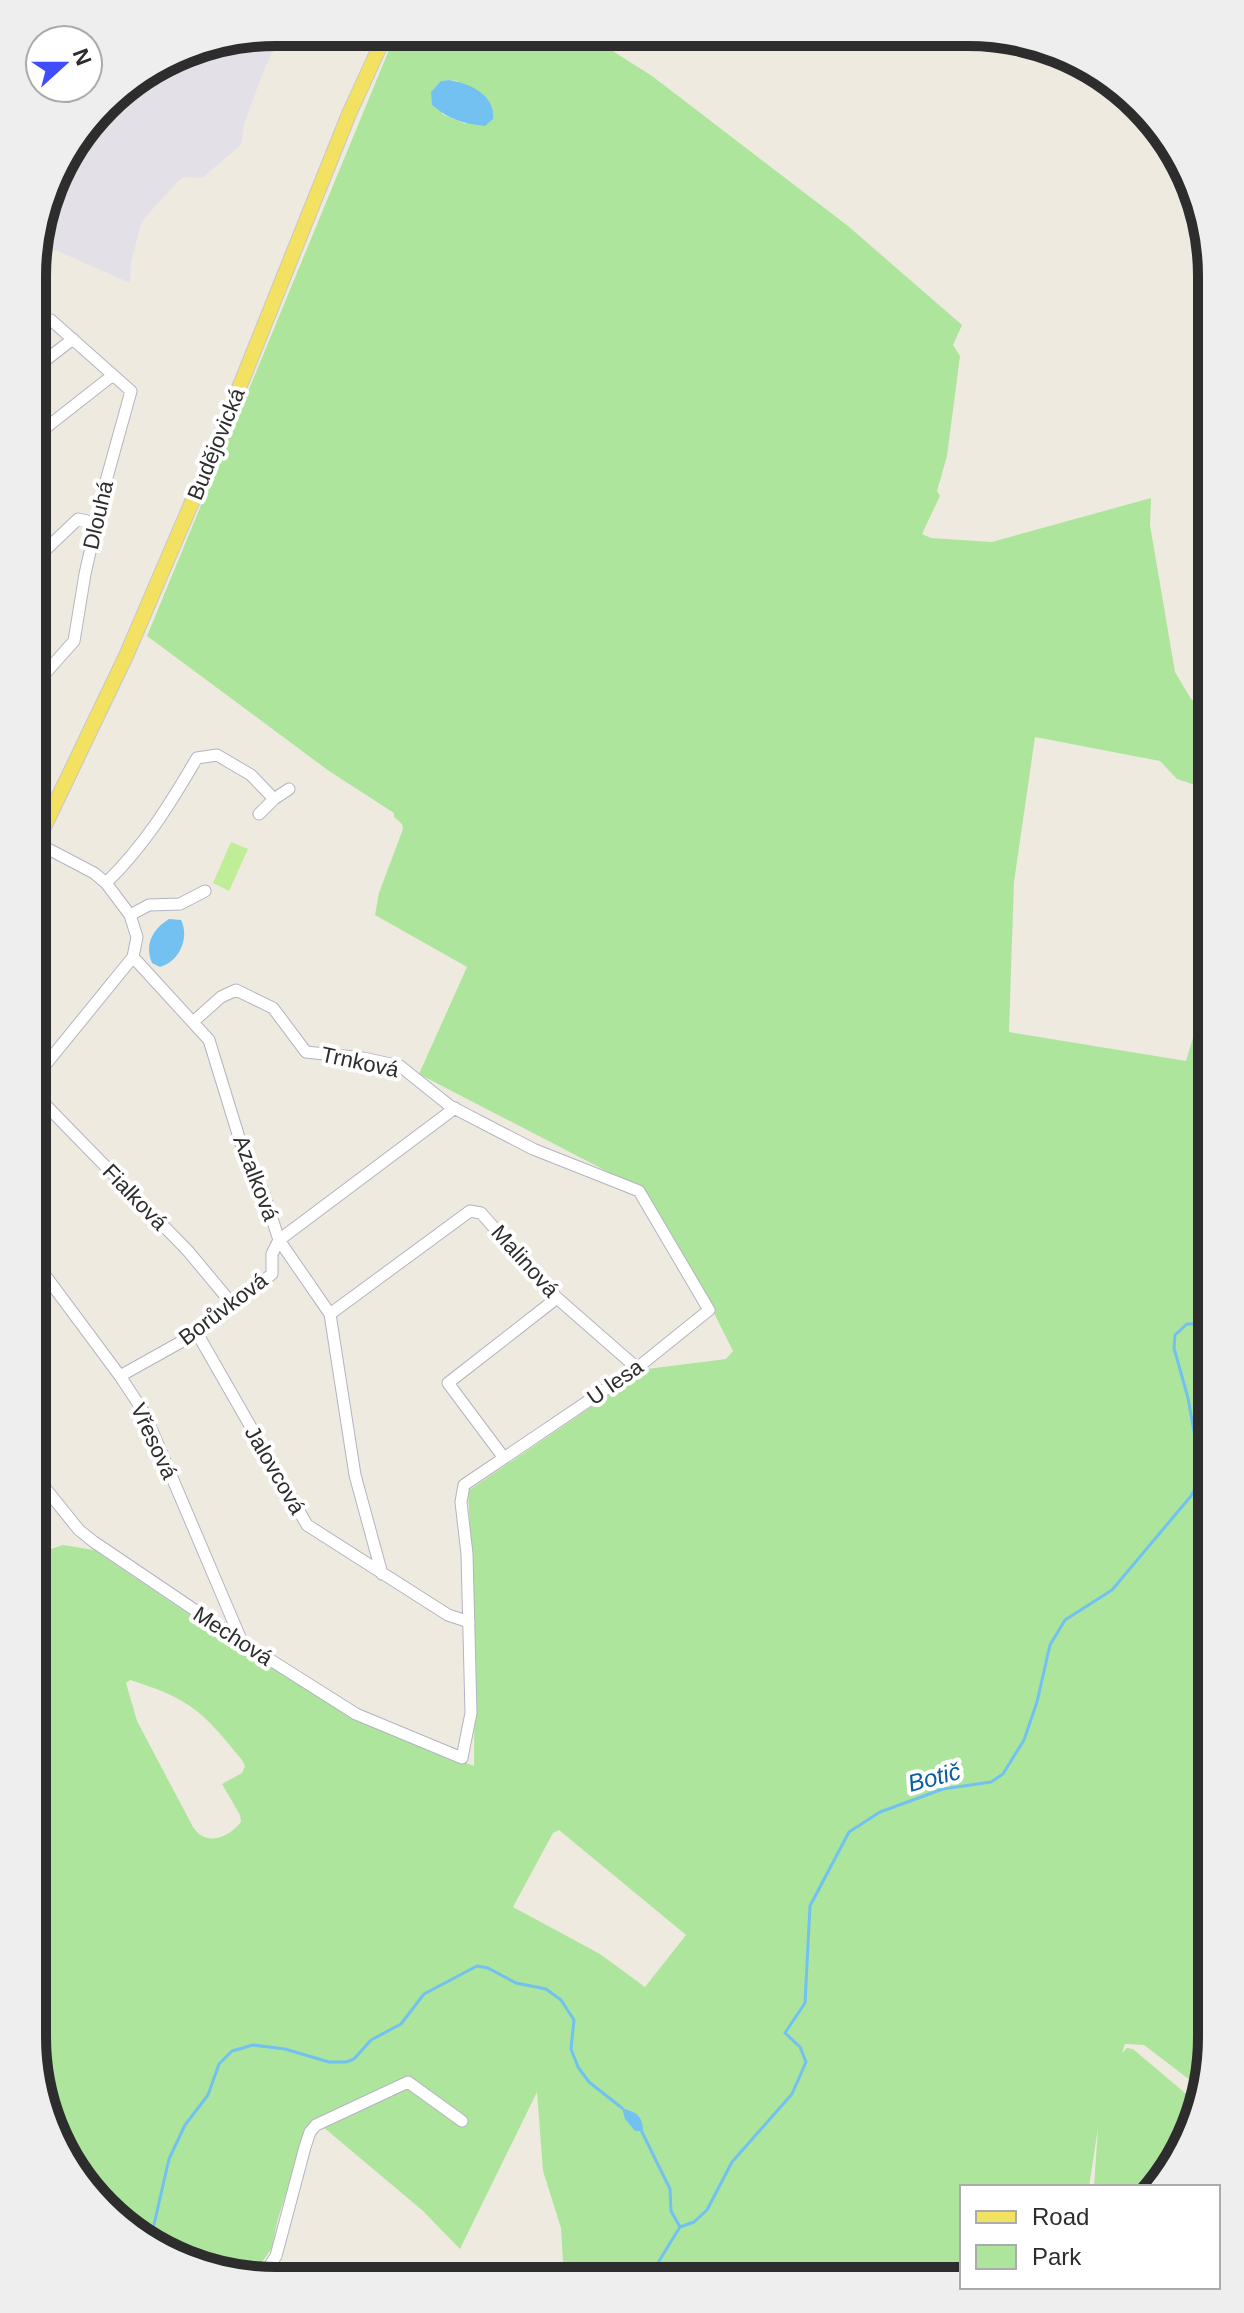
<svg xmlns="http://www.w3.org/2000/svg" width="1244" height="2313" viewBox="0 0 1244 2313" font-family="Arial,sans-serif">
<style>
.industrial{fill:#e3e0e8}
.green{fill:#ade59c;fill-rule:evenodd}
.pitch{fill:#bfed98}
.water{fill:#73c1f1}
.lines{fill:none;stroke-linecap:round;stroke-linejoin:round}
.stream{stroke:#73c1f1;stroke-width:3}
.minor-casing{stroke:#b3b4c1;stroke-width:13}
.major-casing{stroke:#c8c8c8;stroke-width:16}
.minor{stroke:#fff;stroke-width:11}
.major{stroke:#f3e161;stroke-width:14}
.labels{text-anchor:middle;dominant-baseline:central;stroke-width:8;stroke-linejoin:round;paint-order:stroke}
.street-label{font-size:22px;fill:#2d2d2d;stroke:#fff}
.water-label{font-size:24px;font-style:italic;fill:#0c5ea3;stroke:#fff}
.rim{fill:none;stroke:#2d2d2d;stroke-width:10}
</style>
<rect width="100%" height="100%" fill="#efeae0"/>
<!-- industrial -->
<path class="industrial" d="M281,32L262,75L245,121L241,145L202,178L184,177L179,180L142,221L131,262L130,283L35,241L57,168L115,93L183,50Z"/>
<!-- green -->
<path class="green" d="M396,33L586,34L652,76L848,226L962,325L953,345L960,356L947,456L937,491L940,496L922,534L931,538L992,542L1151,498L1150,525L1175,672L1191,699L1212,715V746L1203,764L1212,775V780L1198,786L1177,779L1160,761L1035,737L1014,882L1009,1032L1186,1061L1199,1018H1212L1211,2053L1203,2090L1144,2045L1125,2044L1122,2053L1127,2048L1133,2049L1185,2093L1200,2102L1194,2130L1160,2187H1094L1098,2128L1089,2187H962V2281L564,2280L561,2228L543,2171L537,2092L460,2249L423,2211L322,2126L306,2129L277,2222L272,2248L250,2279H244L182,2262L116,2221L45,2116L32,2037L33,1555L63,1545L94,1550L187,1613L354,1719L474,1766L475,1626L468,1491L647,1369L726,1359L733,1351L713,1311L641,1189L419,1074L467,967L375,915L379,893L403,829L402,824L394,817V813L329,771L147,636ZM449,80L458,81L466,124L442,114L441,81ZM130,1680C191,1699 203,1712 242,1760L245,1766L242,1773L222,1784L240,1815L241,1822C228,1838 206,1847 193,1827L137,1721L126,1683ZM559,1830L686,1935L645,1987L600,1954L513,1907L553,1833Z"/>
<!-- pitch -->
<path class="pitch" d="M231,842L248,849L229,891L213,883Z"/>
<!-- water -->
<path class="water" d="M449,80C469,83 496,95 493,119L485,126C464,124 448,119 432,105L431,92L441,81Z
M169,919L181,920C190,938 179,962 160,967L152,963C144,944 153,929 169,919Z
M622,2108C635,2112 643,2115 643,2131H635L625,2119Z"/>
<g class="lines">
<!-- stream -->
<path class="stream" d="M642,2132L670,2189L671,2211L680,2227
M150,2242L169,2159L185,2125L208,2095L219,2064L232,2051L253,2045L285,2049L329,2062H346L354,2059L371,2040L401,2024L424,1994L477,1966L488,1968L516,1983L546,1989L561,2000L574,2020L571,2049L578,2067L589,2082L622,2108
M651,2280V2274L680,2227L694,2222L707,2210L732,2162L792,2094L806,2062L800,2047L785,2033L805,2003L810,1906L849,1832L880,1812L943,1789L991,1782L1003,1774L1024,1740L1037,1702L1050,1645L1065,1620L1112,1590L1191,1496L1202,1476L1188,1398L1174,1348L1175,1335L1187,1324H1212"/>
<defs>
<path id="minor" d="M34,369L73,339
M34,437L113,375
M34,561L78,519L97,523
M34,686L74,641L85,574L106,481L131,391L51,320
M259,814L274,799L289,789
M106,883C145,845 170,804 197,758L217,755L251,775L274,799
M130,915L149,905L180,904L205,891
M133,957L209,1040L245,1157L263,1191L279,1240L330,1314L355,1475L382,1574
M33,1080L133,957L137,937L130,915L106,883L94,873L37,843
M33,1092L188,1251L233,1305
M33,1259L120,1376L145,1414L242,1642
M330,1314L470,1211L481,1213L557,1298L637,1368
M197,1333L307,1525L448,1615L469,1622
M120,1376L197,1333L272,1274V1254L279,1240L455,1108
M504,1458L448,1383L557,1298
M33,1473L79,1530L94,1542L242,1642L356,1714L462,1758L471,1713L467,1554L461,1502L464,1485L637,1368L709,1310L639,1191L533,1149L450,1106L400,1066L363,1058L306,1052L273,1008L236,990L221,997L194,1021
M261,2279L276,2256L305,2147L310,2132L316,2125L408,2082L462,2121"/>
<path id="major" d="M33,850L126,656L213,453L349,114L386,33"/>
</defs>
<!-- minor casing -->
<use href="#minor" class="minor-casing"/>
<!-- major casing -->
<use href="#major" class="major-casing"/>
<!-- minor -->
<use href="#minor" class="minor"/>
<!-- major -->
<use href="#major" class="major"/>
</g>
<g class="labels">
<!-- street labels -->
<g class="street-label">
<text transform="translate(216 444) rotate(-68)">Budějovická</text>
<text transform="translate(98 515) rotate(-77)">Dlouhá</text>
<text transform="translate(360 1062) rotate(12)">Trnková</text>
<text transform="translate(256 1178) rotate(69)">Azalková</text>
<text transform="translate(135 1197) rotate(46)">Fialková</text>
<text transform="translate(525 1261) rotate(48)">Malinová</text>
<text transform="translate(223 1309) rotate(-37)">Borůvková</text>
<text transform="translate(615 1382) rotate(-35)">U lesa</text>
<text transform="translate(154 1441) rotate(65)">Vřesová</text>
<text transform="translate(275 1470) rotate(60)">Jalovcová</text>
<text transform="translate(233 1636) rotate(33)">Mechová</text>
</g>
<!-- water labels -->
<g class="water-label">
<text transform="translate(934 1777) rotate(-15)">Botič</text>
</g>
</g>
<!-- crop -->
<path d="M0 0H1244V2313H0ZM276 46H968A230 230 0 0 1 1198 276V2037A230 230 0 0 1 968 2267H276A230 230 0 0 1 46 2037V276A230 230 0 0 1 276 46Z" fill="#eee" fill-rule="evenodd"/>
<path class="rim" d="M276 46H968A230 230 0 0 1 1198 276V2037A230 230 0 0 1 968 2267H276A230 230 0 0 1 46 2037V276A230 230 0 0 1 276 46Z"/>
<!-- legend -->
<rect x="960" y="2185" width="260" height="104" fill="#ffffff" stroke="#ababab" stroke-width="2"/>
<rect x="976" y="2211" width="40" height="12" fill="#f3e161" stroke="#ababab" stroke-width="2"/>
<text x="1032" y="2225" font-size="24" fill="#2d2d2d">Road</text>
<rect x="976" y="2245" width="40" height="24" fill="#ade59c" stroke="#ababab" stroke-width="2"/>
<text x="1032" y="2265" font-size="24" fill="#2d2d2d">Park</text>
<!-- north arrow -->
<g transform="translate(64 64) rotate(69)"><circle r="38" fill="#ffffff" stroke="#ababab" stroke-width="2"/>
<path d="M0-6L14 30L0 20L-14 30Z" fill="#3f4dfd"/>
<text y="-12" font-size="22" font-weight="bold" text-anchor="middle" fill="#2d2d2d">N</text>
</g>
</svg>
